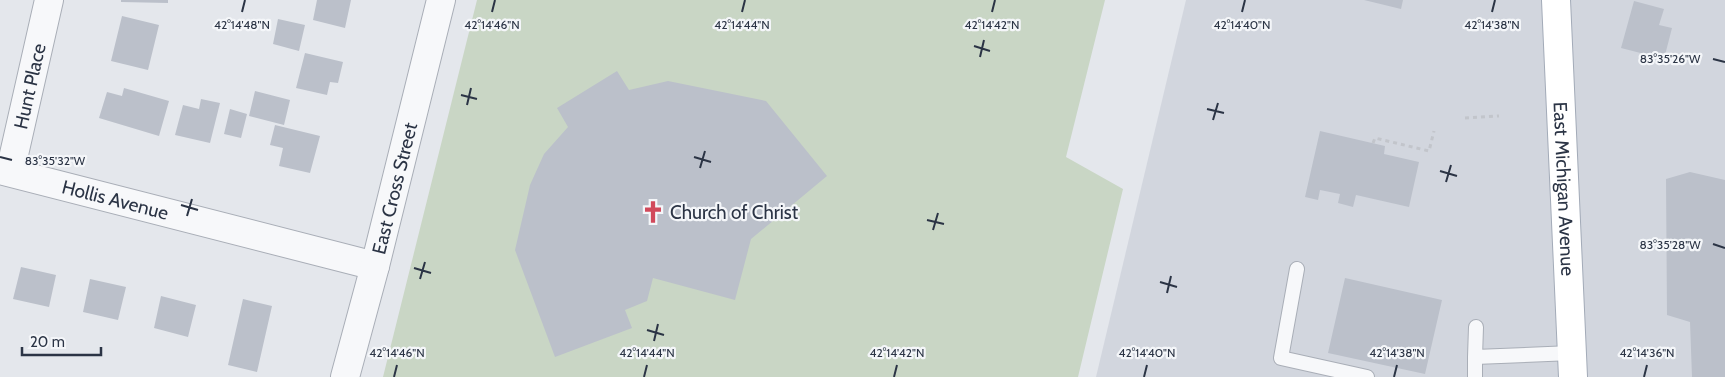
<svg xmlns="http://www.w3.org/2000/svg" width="1725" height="377" viewBox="0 0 1725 377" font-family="Cabin,sans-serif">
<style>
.built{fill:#d2d6de}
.green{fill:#c9d6c5}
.building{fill:#bbc0ca}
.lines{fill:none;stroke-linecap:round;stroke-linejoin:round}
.service-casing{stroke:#a9aeb7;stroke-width:16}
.minor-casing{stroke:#a9aeb7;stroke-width:30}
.tertiary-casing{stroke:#a9aeb7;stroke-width:30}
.primary-casing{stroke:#a3abb8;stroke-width:30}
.path{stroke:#c2c5cb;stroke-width:3;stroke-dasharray:4 4;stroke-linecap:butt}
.service{stroke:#f7f8fa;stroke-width:14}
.minor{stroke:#f7f8fa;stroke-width:28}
.tertiary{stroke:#f7f8fa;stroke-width:28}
.primary{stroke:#fff;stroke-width:28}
.ticks{fill:none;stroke:#2b3445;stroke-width:2}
.labels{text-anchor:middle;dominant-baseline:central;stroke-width:4.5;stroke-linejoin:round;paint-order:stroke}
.street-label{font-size:19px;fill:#2b3445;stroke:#f4f6f9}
.poi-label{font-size:19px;fill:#2b3445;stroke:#f4f6f9;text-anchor:start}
.ticks-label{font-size:12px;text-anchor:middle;fill:#2b3445;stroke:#f4f6f9;stroke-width:4.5;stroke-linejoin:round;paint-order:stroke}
</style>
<rect width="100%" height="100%" fill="#e4e7ec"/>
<!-- built -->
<path class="built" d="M1186,0H1725V377H1096Z"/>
<!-- green -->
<path class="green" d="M477,0H1105L1066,157L1123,189L1078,377H383Z"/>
<!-- building -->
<path class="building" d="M121,0H168V3L121,2Z
M317,0H351L345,28L313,20Z
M1364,0H1403L1401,9Z
M1634,1L1664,9L1659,25L1672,28L1664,59L1621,48Z
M122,16L159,25L148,70L111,61Z
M278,19L305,25L299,51L273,44Z
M305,53L343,62L338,83L330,82L327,95L296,88Z
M617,71L629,90L668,81L766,101L827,176L751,239L735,300L653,278L647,301L625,310L632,328L555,357L515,250L530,185L544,154L568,127L557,108Z
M124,88L169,101L159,136L99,118L107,92L122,96Z
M255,91L290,100L284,125L249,116Z
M201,99L220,103L210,143L175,135L183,105L199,109Z
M230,109L247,114L241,138L224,134Z
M275,125L320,136L310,173L279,166L283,148L270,145Z
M1320,131L1385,146L1384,154L1419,162L1409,207L1356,195L1353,207L1338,203L1340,194L1320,190L1318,200L1305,197Z
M1690,172L1725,180V377H1692L1690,322L1667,315L1666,179Z
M21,267L56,275L49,307L13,299Z
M1345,278L1442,300L1425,374L1328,353Z
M90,279L126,287L118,320L83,312Z
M161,296L196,305L188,337L154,328Z
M243,299L272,306L257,372L228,365Z"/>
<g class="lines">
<defs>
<path id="service" d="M1297,269L1281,358L1367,377
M1475,357L1476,327
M1475,377V357L1572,353"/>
<g id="minor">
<path id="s1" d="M0,170L375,266"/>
<path id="s2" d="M10,172L49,0"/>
</g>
<g id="tertiary">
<path id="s3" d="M345,377L375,266L441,0"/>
</g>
<g id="primary">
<path id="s4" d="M1556,0L1573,377"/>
</g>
</defs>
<!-- service casing -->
<use href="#service" class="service-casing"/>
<!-- minor casing -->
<use href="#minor" class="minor-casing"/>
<!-- tertiary casing -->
<use href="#tertiary" class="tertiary-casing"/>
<!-- primary casing -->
<use href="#primary" class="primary-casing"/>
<!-- path -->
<path class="path" d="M1465,118L1499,116
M1373,143L1375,138L1429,151L1434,131"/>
<!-- service -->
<use href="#service" class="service"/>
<!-- minor -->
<use href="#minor" class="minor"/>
<!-- tertiary -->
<use href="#tertiary" class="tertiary"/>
<!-- primary -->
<use href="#primary" class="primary"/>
</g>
<!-- ticks -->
<path class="ticks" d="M242,12L245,0M492,12L495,0M742,12L745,0M992,12L995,0M1242,12L1245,0M1492,12L1495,0M974,46L990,51M980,57L984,40M1713,59L1725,62M461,95L477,99M467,105L471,88M1207,109L1224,113M1213,120L1218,103M0,157L12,160M694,157L711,162M700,168L705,151M1440,171L1457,176M1446,182L1451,165M181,205L198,210M187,216L192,199M927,220L944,224M933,230L938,213M1713,244L1725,248M414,268L431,273M420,279L425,262M1160,282L1177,287M1167,293L1171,276M647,330L664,335M654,341L658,324M394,377L397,365M644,377L647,365M894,377L897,365M1144,377L1147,365M1394,377L1397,365M1644,377L1647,365"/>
<!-- icons -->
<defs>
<symbol id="church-bare" viewBox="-9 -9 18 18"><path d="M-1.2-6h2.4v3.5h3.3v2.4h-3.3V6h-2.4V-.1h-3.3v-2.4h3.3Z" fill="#d1495b" stroke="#f4f6f9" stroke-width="2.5" paint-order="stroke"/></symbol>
</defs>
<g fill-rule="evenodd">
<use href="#church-bare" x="637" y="196" width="32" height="32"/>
</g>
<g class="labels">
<!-- street labels -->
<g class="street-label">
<text stroke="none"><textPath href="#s2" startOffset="88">Hunt Place</textPath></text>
<text stroke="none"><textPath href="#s3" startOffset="195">East Cross Street</textPath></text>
<text stroke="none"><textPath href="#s4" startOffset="189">East Michigan Avenue</textPath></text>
<text stroke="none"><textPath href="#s1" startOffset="119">Hollis Avenue</textPath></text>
</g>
<!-- poi labels -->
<g class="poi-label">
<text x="670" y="212">Church of Christ</text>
</g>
</g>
<g class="ticks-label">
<text x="742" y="29">42°14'44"N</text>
<text x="992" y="29">42°14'42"N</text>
<text x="242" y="29">42°14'48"N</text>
<text x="492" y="29">42°14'46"N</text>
<text x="1242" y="29">42°14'40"N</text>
<text x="1492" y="29">42°14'38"N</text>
<text x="1670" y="63">83°35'26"W</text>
<text x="55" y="165">83°35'32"W</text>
<text x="1670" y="249">83°35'28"W</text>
<text x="397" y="357">42°14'46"N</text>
<text x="647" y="357">42°14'44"N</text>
<text x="897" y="357">42°14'42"N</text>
<text x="1147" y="357">42°14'40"N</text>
<text x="1397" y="357">42°14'38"N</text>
<text x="1647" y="357">42°14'36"N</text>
</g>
<!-- scale -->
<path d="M22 347v8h79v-8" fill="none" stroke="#2b3445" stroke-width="2.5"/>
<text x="30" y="347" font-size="15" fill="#2b3445" stroke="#f4f6f9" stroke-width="4" paint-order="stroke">20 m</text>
</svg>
